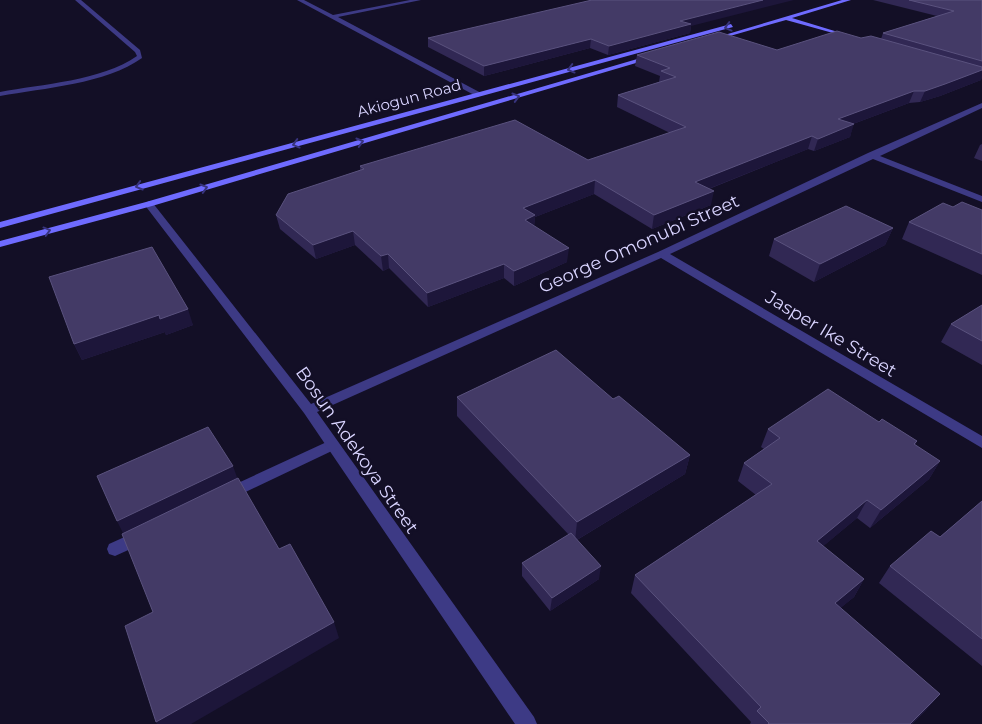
<svg xmlns="http://www.w3.org/2000/svg" width="982" height="724" viewBox="0 0 982 724" font-family="Montserrat,sans-serif">
<style>
.lines{fill:none;stroke-linecap:round;stroke-linejoin:round}
.lane{fill:#3d3a85;fill-rule:evenodd}
.street{fill:#3d3a85;fill-rule:evenodd}
.secondary{fill:#6f6bff;fill-rule:evenodd}
.wall{fill:#312854}
.shaded-wall{fill:#1d163a}
.building{fill:#433a66;stroke:#5a527e}
.oneway{stroke:#38347d}
.labels{text-anchor:middle;dominant-baseline:central;stroke-width:5;stroke-linejoin:round;paint-order:stroke}
.far-street-label{font-size:15px;fill:#d9d4ff;stroke:#130f26}
.street-label{font-size:18px;fill:#d9d4ff;stroke:#130f26}
</style>
<rect width="100%" height="100%" fill="#130f26"/>
<g class="lines">
<!-- lane -->
<path class="lane" d="M331,440L336,441L338,445L336,449L235,497L230,499L225,497L222,493L225,489Z
M140,530L146,532L148,537L146,542L115,556L109,554L107,549L109,544Z"/>
<!-- street -->
<path class="street" d="M75,0H81L140,50L142,58C106,84 44,88 0,96V92C42,84 101,81 137,56L135,52Z
M297,0H304L333,15L410,0H421L338,17L483,94L476,96Z
M982,103V108L880,156L982,196V202L873,159L670,254L982,436V448L661,258L317,412L534,717L537,724H515L304,413L144,204L149,201L152,202L311,404L658,252L868,153Z"/>
<!-- secondary -->
<path class="secondary" d="M842,0H851L792,18L851,36V38L786,20L716,40L711,39Z
M731,24L733,27L0,228V222Z
M651,55L654,57L653,58L152,206L0,247V241L146,202Z"/>
</g>
<!-- wall -->
<path class="wall" d="M873,0H982V76L981,80L940,96L920,102L909,103L853,124L850,137L814,151L808,149L709,189L711,205L652,229L594,194L535,217L534,226L567,262L514,286L504,278L428,307L389,268L383,271L355,245L316,259L280,229L276,215L360,170V166L588,160L670,133L617,107L618,95L659,82L660,76L635,66L637,55L777,50L861,38L881,39L883,33L937,16Z
M691,26L690,33L608,55L590,48L484,76L428,47V38Z
M982,144V161L974,158L980,145Z
M953,207L982,210V275L902,239L909,222Z
M893,228L885,245L814,282L769,256L774,239Z
M152,247L193,325L166,335L165,332L82,360L74,344Z
M982,305V365L941,342L951,324Z
M457,397L613,399L690,455L685,474L577,540L599,579L550,611L522,576V563L569,535L457,416Z
M879,422L917,441L915,445L940,461L929,479L870,528L857,518L823,546L864,579L854,597L840,608L940,694L925,711L912,724H750L751,722L631,593L635,575L756,495L738,481L744,463L764,449L761,447L768,429Z
M982,501V666L879,583L890,566L940,537Z"/>
<!-- shaded-wall -->
<path class="shaded-wall" d="M763,0H794L691,26L690,33L608,55L609,46L680,21Z
M591,39L590,48L484,76V66Z
M982,70V76L981,80L940,96L920,102L925,91Z
M914,91L909,103L834,131L838,119Z
M854,124L850,137L814,151L818,139Z
M812,136L808,149L693,195L695,182Z
M595,180L594,194L535,217L534,229L524,234L523,208Z
M714,191L711,205L652,229L654,215Z
M893,228L885,245L814,282L820,264Z
M353,231L355,245L316,259L313,245Z
M569,248L567,262L514,286V271Z
M388,254L389,268L383,271L381,256Z
M504,264V278L428,307L427,293Z
M188,309L193,325L166,335L160,319Z
M159,315L165,332L82,360L74,344Z
M690,455L685,474L575,541L577,522Z
M940,461L929,479L870,528L881,510Z
M233,466L238,480L124,535L117,521Z
M867,500L857,518L808,559L817,541Z
M601,566L599,579L550,611L552,598Z
M864,579L854,597L825,621L835,603Z
M334,622L339,638L191,724H157L156,722Z
M940,694L925,711L912,724H910Z"/>
<!-- building -->
<path class="building" d="M592,0H763L680,21L691,24L609,46L591,39L484,66L428,38Z
M909,0H982V61L883,33L954,11Z
M837,31L861,38L871,36L982,67V70L945,84L925,91H914L838,119L854,124L818,139L812,136L695,182L714,191L654,215L595,180L523,208L535,215L525,220L569,248L514,271L504,264L427,293L388,254L381,256L353,231L313,245L276,215L288,194L364,169L360,166L515,120L588,160L686,127L618,95L676,77L661,71L670,68L637,55L719,32L777,50Z
M962,202L982,210V254L909,222L943,203L953,207Z
M846,206L893,228L820,264L774,239Z
M152,247L188,309L160,319L159,315L74,344L49,277Z
M982,305V341L951,324Z
M556,350L613,399L619,396L690,455L577,522L457,397Z
M828,389L879,422L882,419L917,441L914,444L940,461L881,510L867,500L817,541L864,579L835,603L940,694L910,724H768L769,723L757,711L761,707L635,575L772,484L744,463L780,438L768,429Z
M208,427L233,466L117,521L97,476Z
M238,478L279,549L290,544L334,622L156,722L125,626L153,612L122,534Z
M982,501V639L890,566L931,531L940,537Z
M571,533L601,566L552,598L522,563Z"/>
<!-- one-way arrows -->
<defs><path id="oneway-chevron" d="M-2-3.5L2.5 0L-2 3.5" fill="none" stroke-width="1.6" stroke-linecap="round" stroke-linejoin="round" transform="scale(1.25)"/></defs>
<g class="oneway">
<use href="#oneway-chevron" transform="translate(728 27) rotate(165)"/>
<use href="#oneway-chevron" transform="translate(571 69) rotate(165)"/>
<use href="#oneway-chevron" transform="translate(516 97) rotate(-16)"/>
<use href="#oneway-chevron" transform="translate(360 142) rotate(-16)"/>
<use href="#oneway-chevron" transform="translate(296 144) rotate(165)"/>
<use href="#oneway-chevron" transform="translate(139 186) rotate(164)"/>
<use href="#oneway-chevron" transform="translate(204 188) rotate(-16)"/>
<use href="#oneway-chevron" transform="translate(47 231) rotate(-15)"/>
</g>
<g class="labels">
<!-- far-street labels -->
<g class="far-street-label">
<text transform="translate(409 98) rotate(-15)">Akiogun Road</text>
</g>
<!-- street labels -->
<g class="street-label">
<text transform="translate(639 244) rotate(-24)">George Omonubi Street</text>
<text transform="translate(831 334) rotate(31)">Jasper Ike Street</text>
<text transform="translate(357 450) rotate(55)">Bosun Adekoya Street</text>
</g>
</g>
</svg>
